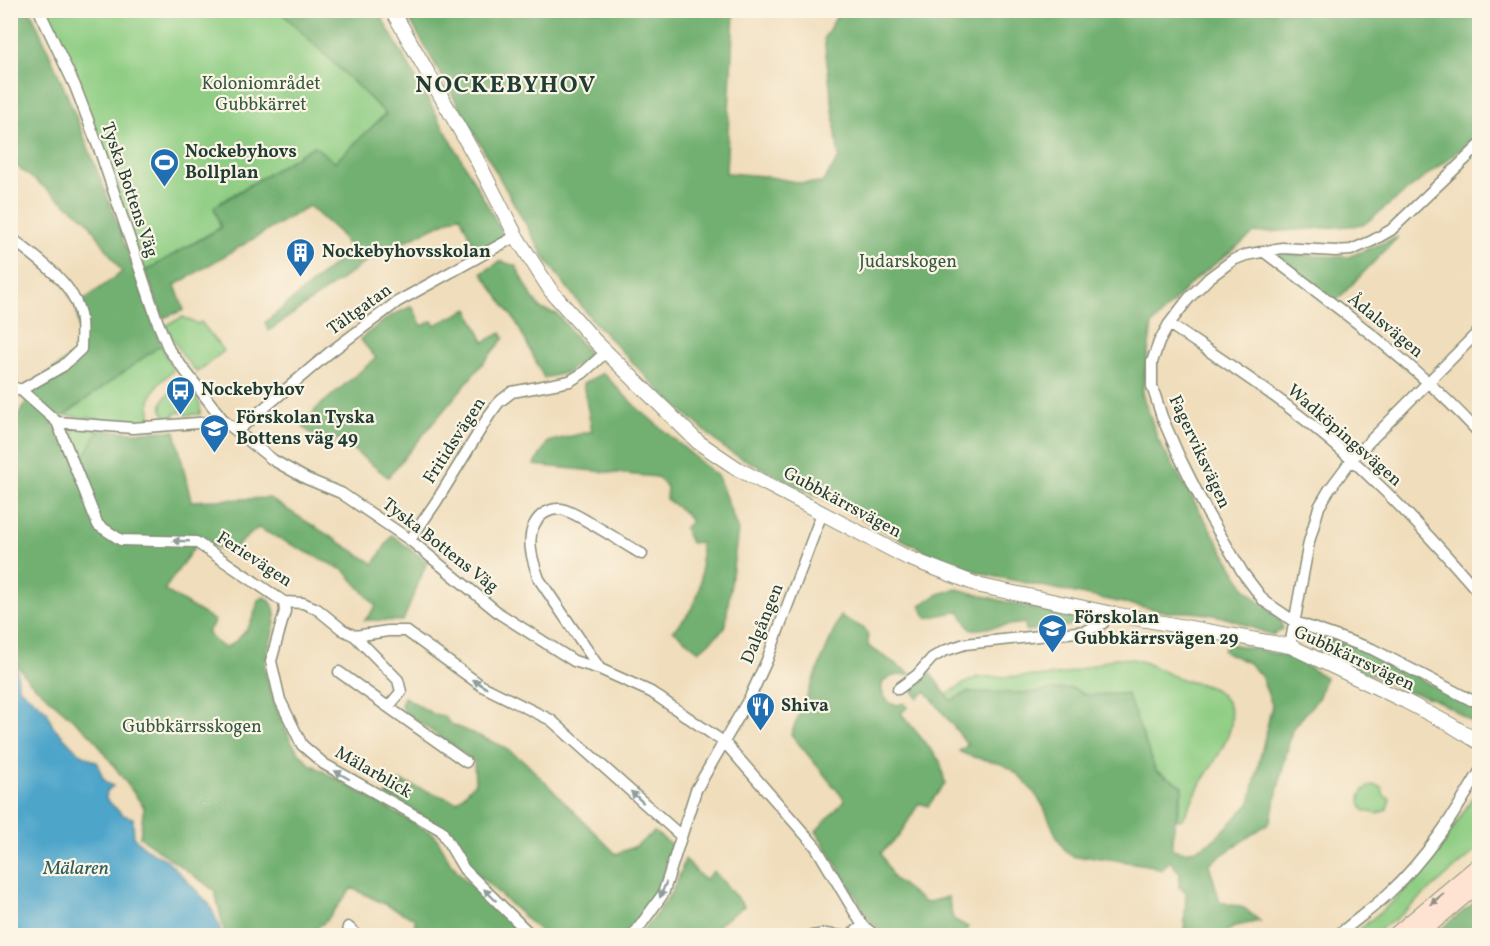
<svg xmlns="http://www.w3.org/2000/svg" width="1490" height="946" viewBox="0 0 1490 946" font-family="Vollkorn,serif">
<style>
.green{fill:#8ecd83;stroke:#56855c;stroke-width:1.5}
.forest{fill:#72b071;stroke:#487652;stroke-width:1.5}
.water{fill:#4da5ca;stroke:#36717f;stroke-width:1.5}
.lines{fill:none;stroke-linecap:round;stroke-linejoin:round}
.minor-casing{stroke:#888d78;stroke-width:13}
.tertiary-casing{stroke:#888d78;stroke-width:16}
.secondary-casing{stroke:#888d78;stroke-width:17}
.minor{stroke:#fff;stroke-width:10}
.tertiary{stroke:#fff;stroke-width:14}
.secondary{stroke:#fee3d2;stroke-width:15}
.oneway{fill:#8f9e9a}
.oneway2{fill:#8e9083}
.labels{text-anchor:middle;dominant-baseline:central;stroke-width:4.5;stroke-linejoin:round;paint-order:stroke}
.park-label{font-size:18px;fill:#355a44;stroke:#fcf5e5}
.poi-label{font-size:18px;font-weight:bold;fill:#1f3d34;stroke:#fcf5e5;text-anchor:start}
.street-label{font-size:18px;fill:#1f3d34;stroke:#fcf5e5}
.water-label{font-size:20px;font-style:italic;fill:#2d5c61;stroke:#fcf5e5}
.district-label{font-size:24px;font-weight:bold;letter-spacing:1.5px;fill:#1f3d34;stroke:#fcf5e5}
</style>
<rect width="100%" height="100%" fill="#fcf5e5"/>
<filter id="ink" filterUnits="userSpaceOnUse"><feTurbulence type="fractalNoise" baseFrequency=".0167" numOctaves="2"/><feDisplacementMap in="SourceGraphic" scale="12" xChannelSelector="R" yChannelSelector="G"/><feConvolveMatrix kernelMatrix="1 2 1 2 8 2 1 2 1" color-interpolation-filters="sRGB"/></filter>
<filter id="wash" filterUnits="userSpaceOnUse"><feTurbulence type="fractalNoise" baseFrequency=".008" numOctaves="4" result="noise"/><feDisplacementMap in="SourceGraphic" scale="24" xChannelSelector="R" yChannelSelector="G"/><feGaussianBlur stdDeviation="1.35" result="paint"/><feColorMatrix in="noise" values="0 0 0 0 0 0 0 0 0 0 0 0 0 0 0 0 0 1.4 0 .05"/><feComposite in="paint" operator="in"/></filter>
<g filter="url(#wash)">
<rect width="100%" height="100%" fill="#f0ddbb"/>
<!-- green -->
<path class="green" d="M44,11H280L386,113L335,163L314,146L226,199L214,207L221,227L145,271Z
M183,317L197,324L201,322L224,351L197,372C183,359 174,342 166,325Z
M161,345L173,371C156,384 144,398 152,421L131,423L62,415Z
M180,388C194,390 202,401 200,414L185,415L184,412L175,413V416L169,418C153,407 166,392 180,388Z
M81,428L99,430L82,462L71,436L75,429Z
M1115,658C1147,657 1156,671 1184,680C1196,684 1209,684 1218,692C1249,717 1219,753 1204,778C1196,791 1190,805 1183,819L1177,820L1183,786L1156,771L1127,694L1086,695L1072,688L1028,693L968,692L951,701L947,695L961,685L978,677L1047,676L1065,674Z
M1373,785L1382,787L1384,796L1390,799L1387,809L1378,814L1365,811C1356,801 1360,789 1373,785Z
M1479,788V848L1396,919L1370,935H1353L1396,899L1428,867Z"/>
<!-- forest -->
<path class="forest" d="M30,10C80,119 121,232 161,345L51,425L71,436L82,461L99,430L135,432L175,431L191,501L269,498L374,564L392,535L427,562L403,621L365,620L376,606L345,571L258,528L228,553L200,539L164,590L215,621L207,633L217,643L225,648C245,637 254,622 258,600L264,597C288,609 266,645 265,665C264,681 284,728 292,743C297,751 304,758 310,764L435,835L450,862L464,879L524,935H414L415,919L352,888L326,921L307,935H225L215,891L140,837L144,807L93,737L27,679L11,655L10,432L27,400L20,396L80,349L77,305L122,272L87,220L11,162V11Z
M280,11H378L504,235L501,241L477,252L460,215L374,256L269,331L265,323L351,250L339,233L309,206L175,285L184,310L163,318L145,271L221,228L214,207L314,146L335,162L386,114Z
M405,11H734L726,173L765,176L801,183H822L839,158L824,38L837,16V11H1479V135L1363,225L1254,233L1192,282L1152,325L1142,394L1159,442L1245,588L1281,622L1283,629L1273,635C1259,631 1246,625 1233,620C1212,613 1188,611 1167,612L988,575L943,560L726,450L660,391L593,321L546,260Z
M1398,237L1336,301L1278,257L1279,254L1348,257Z
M501,261L516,266L533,298L541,309L557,314L590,355L566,373L544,378L516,322L482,273Z
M412,306L422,326L432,321L435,325L468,309L484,342L501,333L504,338L388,477L338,438L329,448L303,427L316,409L376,358L360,339L389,317Z
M603,373L635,406L718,477L738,530L725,628L699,651L673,630C702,606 704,578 700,542L691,543L684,528L691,522L685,513L666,499L667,487L657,477L534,465L548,442L592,431L583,384Z
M957,589L1025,607L1080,617L1083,621L1068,626L1026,631L1025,623L971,630L959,611L927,618L920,605L939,594Z
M840,616L865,629L868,637V646L911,674C905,676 898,674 891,677C876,682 881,695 891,704L898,705L904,703L908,707L901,713L940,761L945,783L928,806L919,803L899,836L881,853L893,878L925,903L948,897L953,919L968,927L964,935H887L872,923L816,831L845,800L791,734Z
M1323,636L1369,652L1475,708L1479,705V727C1454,710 1437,696 1406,692L1312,647Z
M1227,643L1291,657L1325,677L1319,697L1292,730L1270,822L1209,864L1220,902L1244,908L1260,921L1236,926L1221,935H1184L1186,892L1179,887L1180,873L1170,861L1161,870L1153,866C1132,863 1110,858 1089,857C1085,857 1080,858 1075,857C1059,853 1050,817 1042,804C1034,792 1025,780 1015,772C997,757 976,762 959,751L968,745L926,691L918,698L913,691L915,683L930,673L951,701L968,692L1028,693L1072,688L1086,695L1127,694L1156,771L1183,786C1179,805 1171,831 1172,849L1186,852L1202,847L1217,837L1250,803L1272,705L1261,676L1249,663L1223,651Z
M404,697L433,714L443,716L451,724L500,745L524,761L616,854L636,846L654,832L672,845L660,884L634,927L623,935H544L470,867L446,830L386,795L400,781L457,802L475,783L474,761L403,711L401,705Z
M685,859L704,880L714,871L744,906L719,924L711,935L638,936C659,912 677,890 685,859Z
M1479,899V935H1433Z"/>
<!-- water -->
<path class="water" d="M10,664L17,668L18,687L47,711L52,725L78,752L98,763C101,774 102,782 113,786L107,791L106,799L123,815L133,818L134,838L148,850L167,860L209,904L219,925L221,935H11Z"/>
</g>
<g filter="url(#ink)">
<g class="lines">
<defs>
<path id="minor" d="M39,10L75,86L101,154L158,323L169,350L224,421L273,460L307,479L341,493L410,540L500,614L574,661L600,669L651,692L725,743L816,847L863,926L876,936
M1480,145L1391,230L1372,241L1351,250L1335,251L1282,248L1246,255L1233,260L1209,278L1189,298L1169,324L1159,342L1152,362V386L1162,417L1179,456L1208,514L1243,573L1264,601L1295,622L1372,649L1471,700L1480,699
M10,237C37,259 78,284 81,321C82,330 81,340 81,349L63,366L21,390
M1263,251C1338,308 1416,364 1480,434
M1169,324C1207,350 1246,375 1282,402C1356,457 1420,524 1480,594
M10,386L21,390L57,422L98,525L121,540L196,542L284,602L303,603L317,609L343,630L355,636L398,680L401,692L388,707L339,672
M57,422L133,428L224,421
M237,431L329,353L397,302L516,236
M410,540L436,502L490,414L499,402L512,392L570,381L583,373L606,352
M284,602L285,611L271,661L280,700L302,745L324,764L441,830L464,869L532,936
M355,636L388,631H406L482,686L551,720L681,836
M1290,646L1309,542L1319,507L1329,490L1352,459L1480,330
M600,669L539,579C533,562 526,542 534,525C539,515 549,508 561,509C573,510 627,546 642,554
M898,689L917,675L932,658L944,651L965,644L1086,631L1103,623L1108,613
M388,707L466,762
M348,927L358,936
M632,936L635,933L663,894L696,790L750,697L767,660L822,513
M812,936L825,934L842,936
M849,936L863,926
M1337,936C1354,921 1372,909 1388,894C1426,859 1454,815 1480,771"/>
<path id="tertiary" d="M392,10L476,158L516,236L551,291L595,341L698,442L738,469L906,557L981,586L1108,613L1290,646L1405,701L1451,725L1480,743"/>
<path id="secondary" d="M1394,936L1480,864
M1417,936L1480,883"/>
</defs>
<!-- minor casing -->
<use href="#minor" class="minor-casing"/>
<!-- tertiary casing -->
<use href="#tertiary" class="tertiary-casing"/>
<!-- secondary casing -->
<use href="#secondary" class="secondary-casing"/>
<!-- minor -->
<use href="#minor" class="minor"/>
<!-- tertiary -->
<use href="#tertiary" class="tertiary"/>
<!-- secondary -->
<use href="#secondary" class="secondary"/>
</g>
<!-- one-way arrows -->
<defs><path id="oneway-solid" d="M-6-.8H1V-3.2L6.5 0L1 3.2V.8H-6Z" transform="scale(1.5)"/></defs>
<g class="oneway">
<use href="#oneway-solid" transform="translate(181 541) rotate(-178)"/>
<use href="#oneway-solid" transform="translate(480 684) rotate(-148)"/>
<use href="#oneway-solid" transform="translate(342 775) rotate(-150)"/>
<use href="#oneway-solid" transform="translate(637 797) rotate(-138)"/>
<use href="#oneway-solid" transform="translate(663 890) rotate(112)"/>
<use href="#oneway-solid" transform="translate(490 895) rotate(-136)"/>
</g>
<use class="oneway2" href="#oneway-solid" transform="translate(1437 899) rotate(140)"/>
</g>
<!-- icons -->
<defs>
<symbol id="stadium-pin" viewBox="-11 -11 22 30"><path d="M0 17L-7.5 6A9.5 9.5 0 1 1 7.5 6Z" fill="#1f6fb2" stroke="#fcf5e5"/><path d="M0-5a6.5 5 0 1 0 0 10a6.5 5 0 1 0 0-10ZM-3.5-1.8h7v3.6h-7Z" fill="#fff"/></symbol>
<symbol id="building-pin" viewBox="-11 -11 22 30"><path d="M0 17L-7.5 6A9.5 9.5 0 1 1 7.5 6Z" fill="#1f6fb2" stroke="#fcf5e5"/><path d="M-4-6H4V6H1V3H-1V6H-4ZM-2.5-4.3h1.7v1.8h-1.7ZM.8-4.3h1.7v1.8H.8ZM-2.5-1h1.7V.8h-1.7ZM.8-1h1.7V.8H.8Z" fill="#fff"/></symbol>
<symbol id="bus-pin" viewBox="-11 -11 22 30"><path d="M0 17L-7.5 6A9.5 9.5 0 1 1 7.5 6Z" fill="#1f6fb2" stroke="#fcf5e5"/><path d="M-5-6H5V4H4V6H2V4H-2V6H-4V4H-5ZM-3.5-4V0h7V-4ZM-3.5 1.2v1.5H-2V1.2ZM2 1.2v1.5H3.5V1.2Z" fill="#fff"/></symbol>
<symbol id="school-pin" viewBox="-11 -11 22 30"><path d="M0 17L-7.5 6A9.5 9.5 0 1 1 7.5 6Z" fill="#1f6fb2" stroke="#fcf5e5"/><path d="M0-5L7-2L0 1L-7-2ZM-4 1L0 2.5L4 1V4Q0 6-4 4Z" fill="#fff"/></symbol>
<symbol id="restaurant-pin" viewBox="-11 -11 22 30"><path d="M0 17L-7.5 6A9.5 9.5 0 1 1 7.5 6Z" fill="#1f6fb2" stroke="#fcf5e5"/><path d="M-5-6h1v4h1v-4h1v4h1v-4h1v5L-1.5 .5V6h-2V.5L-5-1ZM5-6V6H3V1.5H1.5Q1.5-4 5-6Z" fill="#fff"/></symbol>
</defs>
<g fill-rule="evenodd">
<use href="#stadium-pin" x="148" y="146" width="33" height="45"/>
<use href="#building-pin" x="284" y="236" width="33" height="45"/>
<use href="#bus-pin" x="164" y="374" width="33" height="45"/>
<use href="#school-pin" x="198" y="412" width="33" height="45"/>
<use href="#school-pin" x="1036" y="612" width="33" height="45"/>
<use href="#restaurant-pin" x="744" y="690" width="33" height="45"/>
</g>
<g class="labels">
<!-- park labels -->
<g class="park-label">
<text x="261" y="84">Koloniområdet<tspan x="261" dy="21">Gubbkärret</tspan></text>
<text x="908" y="262">Judarskogen</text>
<text x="192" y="727">Gubbkärrsskogen</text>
</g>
<!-- poi labels -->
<g class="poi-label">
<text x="185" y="152">Nockebyhovs<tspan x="185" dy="21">Bollplan</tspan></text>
<text x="322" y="252">Nockebyhovsskolan</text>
<text x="201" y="390">Nockebyhov</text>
<text x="236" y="418">Förskolan Tyska<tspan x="236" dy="21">Bottens väg 49</tspan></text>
<text x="1074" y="618">Förskolan<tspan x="1074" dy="21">Gubbkärrsvägen 29</tspan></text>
<text x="781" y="706">Shiva</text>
</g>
<!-- street labels -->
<g class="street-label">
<text transform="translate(129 190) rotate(71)">Tyska Bottens Väg</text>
<text transform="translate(360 310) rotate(-36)">Tältgatan</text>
<text transform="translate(1385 326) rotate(39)">Ådalsvägen</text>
<text transform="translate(1344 436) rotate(41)">Wadköpingsvägen</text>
<text transform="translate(455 441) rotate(-57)">Fritidsvägen</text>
<text transform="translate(1199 452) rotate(65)">Fagerviksvägen</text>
<text transform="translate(842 503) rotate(28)">Gubbkärrsvägen</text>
<text transform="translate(440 546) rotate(38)">Tyska Bottens Väg</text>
<text transform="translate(254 560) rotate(33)">Ferievägen</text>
<text transform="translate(763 624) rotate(-68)">Dalgången</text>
<text transform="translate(1354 659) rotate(25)">Gubbkärrsvägen</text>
<text transform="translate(373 773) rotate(30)">Mälarblick</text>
</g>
<!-- water labels -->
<g class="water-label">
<text x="76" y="869">Mälaren</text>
</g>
<!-- district labels -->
<g class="district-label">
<text x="506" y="86">NOCKEBYHOV</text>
</g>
</g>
<!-- margin -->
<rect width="1490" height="946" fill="none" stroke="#fcf5e5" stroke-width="36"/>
</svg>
